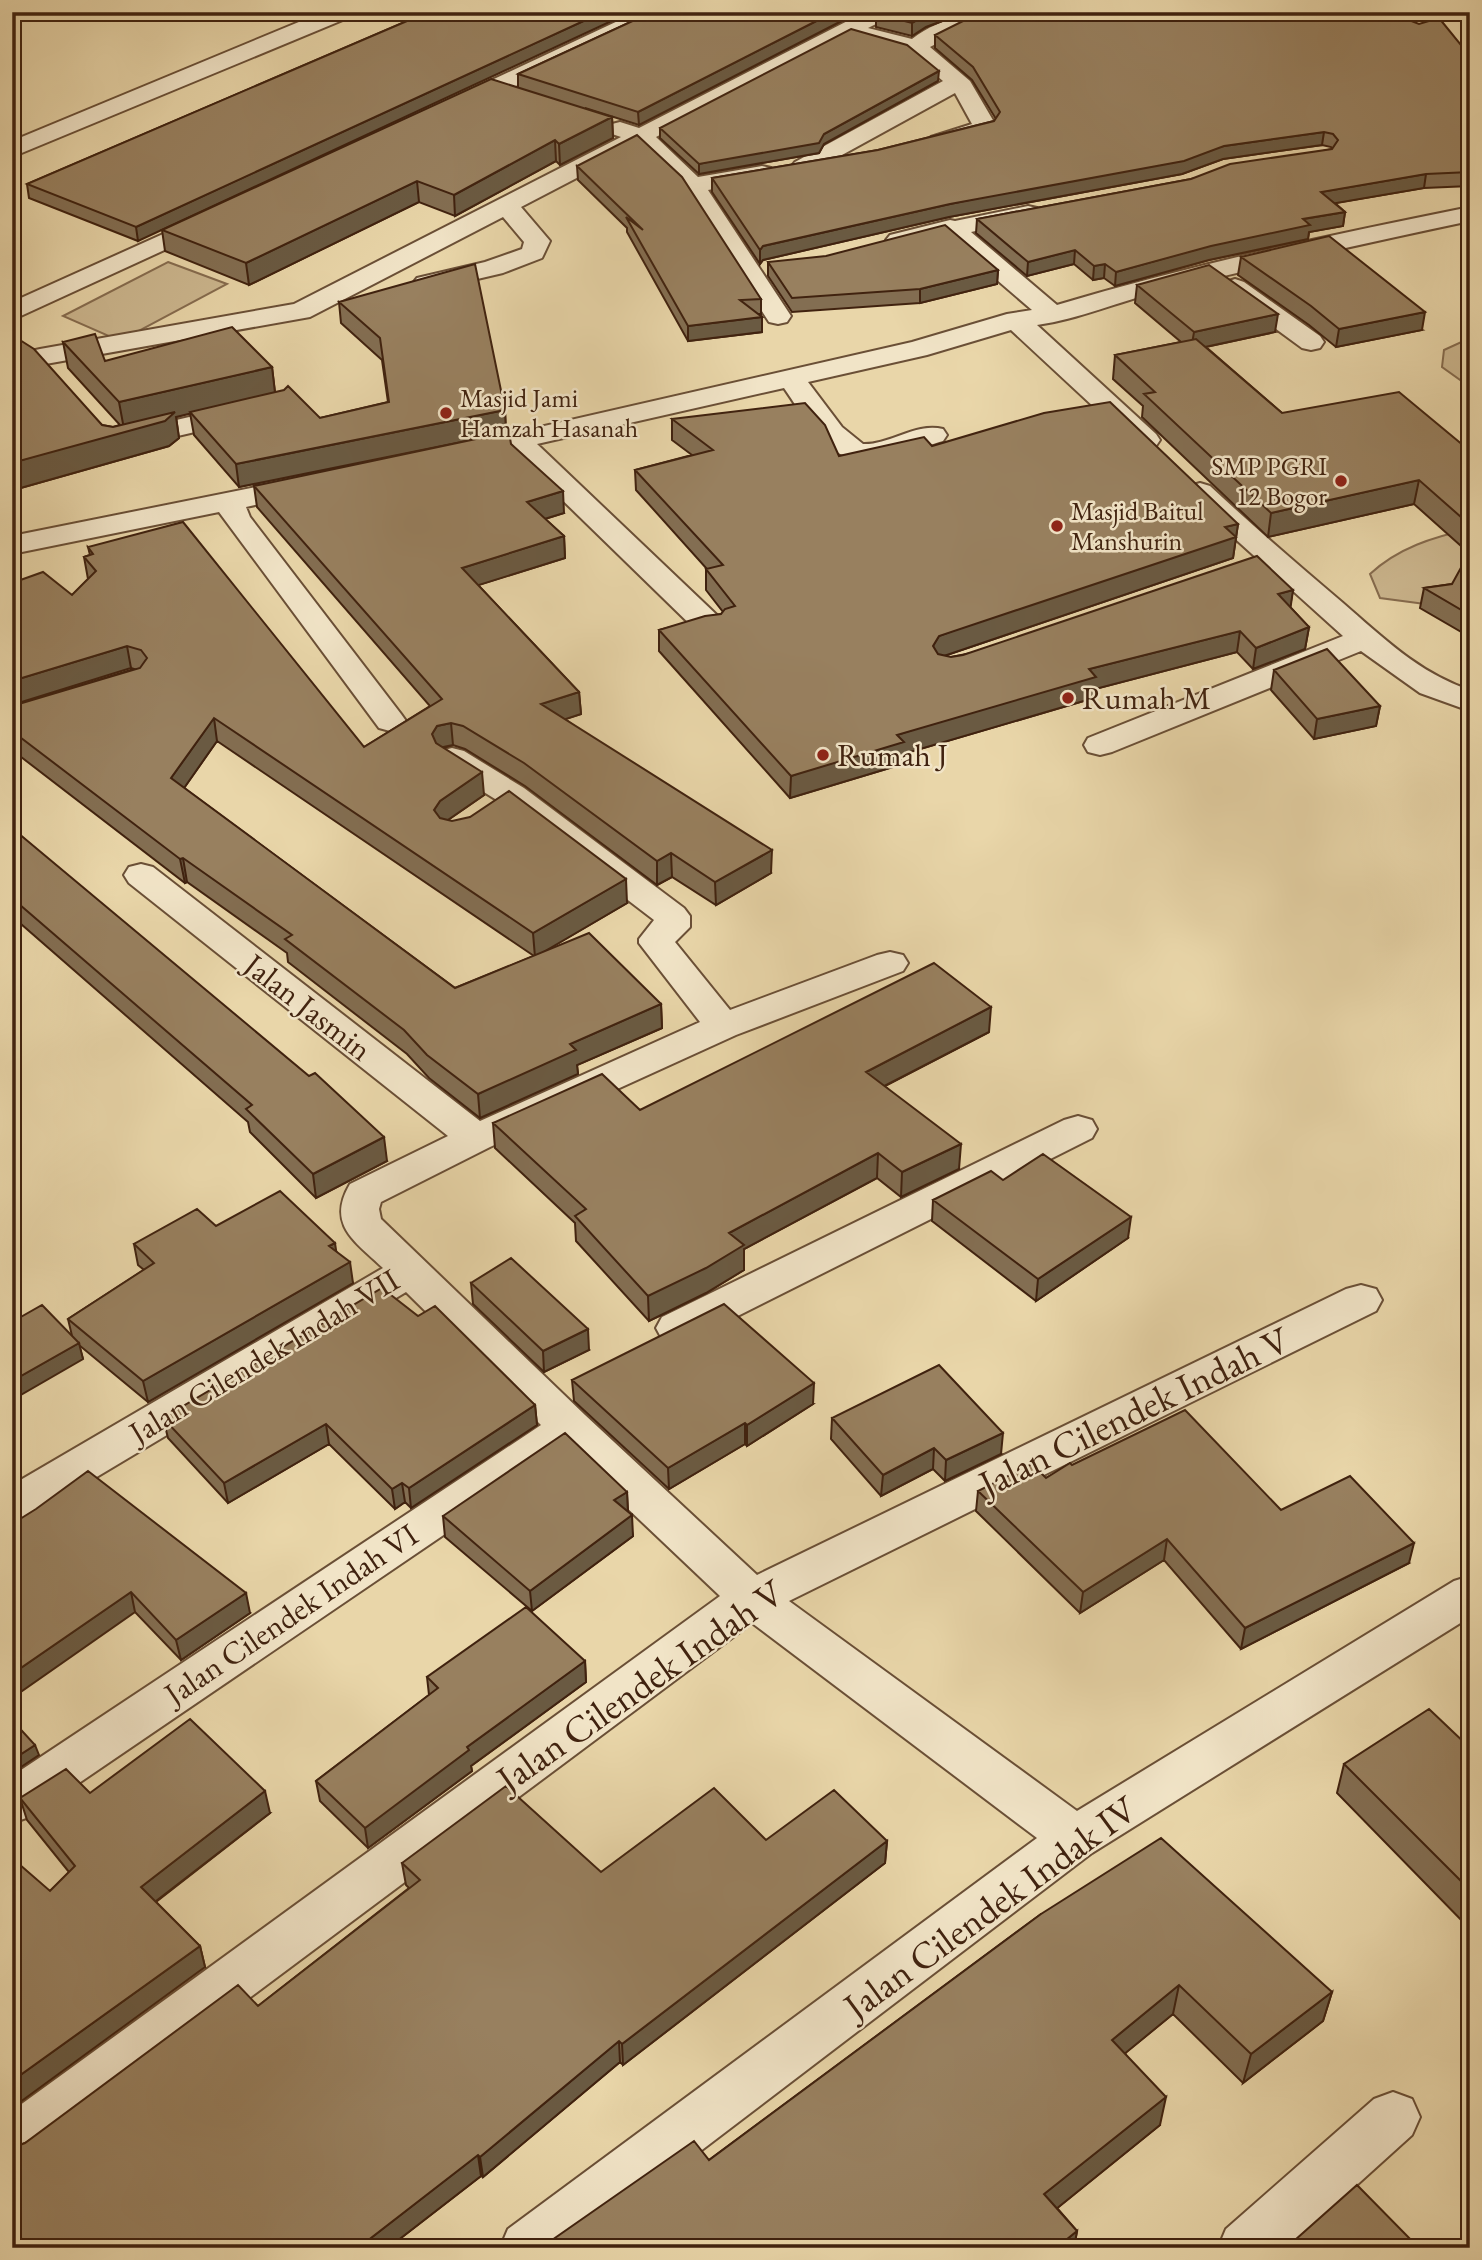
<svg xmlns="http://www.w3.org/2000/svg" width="1482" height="2260" viewBox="0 0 1482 2260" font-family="'EB Garamond',serif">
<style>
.green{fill:#ccb78f;stroke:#866c4f;stroke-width:2}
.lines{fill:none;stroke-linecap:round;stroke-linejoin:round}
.minor-casing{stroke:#6a4f36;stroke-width:4}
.minor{fill:#f1e4c7;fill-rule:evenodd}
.wall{fill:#836e52;stroke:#40220f;stroke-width:2;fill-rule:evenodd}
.shaded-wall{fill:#6a5a42;stroke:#40220f;stroke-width:2}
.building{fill:#98805f;stroke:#40220f;stroke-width:2}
.poi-dot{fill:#8f2418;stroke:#f1e4c7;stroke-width:2.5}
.labels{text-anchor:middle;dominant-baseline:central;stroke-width:5;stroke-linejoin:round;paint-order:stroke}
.far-poi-label{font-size:26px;fill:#40220f;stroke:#f1e4c7;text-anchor:start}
.poi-label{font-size:32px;fill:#40220f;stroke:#f1e4c7;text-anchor:start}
.street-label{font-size:32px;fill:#40220f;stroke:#f1e4c7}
.near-street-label{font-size:38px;fill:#40220f;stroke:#f1e4c7}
</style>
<rect width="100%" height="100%" fill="#e9d6a9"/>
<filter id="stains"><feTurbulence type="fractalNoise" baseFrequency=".00286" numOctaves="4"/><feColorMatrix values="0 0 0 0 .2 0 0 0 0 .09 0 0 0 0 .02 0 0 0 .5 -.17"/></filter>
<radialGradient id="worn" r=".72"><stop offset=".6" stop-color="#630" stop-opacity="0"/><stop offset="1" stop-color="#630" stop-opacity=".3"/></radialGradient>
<!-- green -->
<path class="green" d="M168,262L227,284L120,341L63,316Z
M1470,338V387L1442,367L1444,350Z
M1470,529V601L1425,604L1380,598L1370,574C1398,548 1433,537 1470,529Z"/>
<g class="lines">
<defs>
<path id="minor" d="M12,12H28L25,17L12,20Z
M323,12H353L350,17L12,157V141Z
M637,12H666L663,17L465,110H449L445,105L449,100Z
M865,12H893L890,17L868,28L912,39C952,8 1004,12 1052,12L1049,17L1041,18L965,29L930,47L970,81L997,127L993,132C975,138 950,152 931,147L927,142L931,137L972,124L955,93L811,172L803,174L795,172L791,167L795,162L943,81L908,52L850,36L656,137L698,177L762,166L771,168L774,173L771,178L708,190L791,316L787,322L778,324L769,322L684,190L638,146L521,207L550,241L542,258L503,273L426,291L417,288L413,283L417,278L485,262L522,249L524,242L503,217L310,317L40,365L31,363L27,357L31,351L40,349L294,304L621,137L612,134L608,129L612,124L620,122L639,128Z
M1028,206L1037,208L1040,213L1037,218L971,232L1057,305C1193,264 1331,235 1470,207V221C1366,243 1264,266 1161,291C1120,301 1080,319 1037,325L1156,434L1160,440L1156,446L1146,448L1136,446L1011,330L927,355L808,382L842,427L863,444C890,445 916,422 943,429L947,435L943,441C919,448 890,462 865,461C826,460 803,415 784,388L537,444L721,619L725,626L721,633L710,635L699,633L511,450L461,461L451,459L447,453L451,447L461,445L912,342L1007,314L1032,310L947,237L899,248L890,245L886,240L890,235L950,220L955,221Z
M212,212L221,214L224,219L221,224L12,320V302Z
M1235,279L1244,282L1320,336L1324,342L1320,348L1311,350L1302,348L1226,292L1222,287L1226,282Z
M241,405L251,407L255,413L251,419L126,448L116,446L112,440L116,434Z
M306,477L316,480L320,486L316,492L246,507L250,517L401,714L406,721L401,728L390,731L379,728L219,512L12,554V536Z
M1200,483L1210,486C1253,526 1298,565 1343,603C1381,636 1420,674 1470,690V711L1420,693L1361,651L1112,752L1100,755L1088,752L1084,745L1088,738L1343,636L1190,498L1186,492L1190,486Z
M452,748L464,751L524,788L684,908L690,916V927L675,942L730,1010L877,955L890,952L903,955L908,963L903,971L736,1035L490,1147L381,1202L379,1209L381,1219L585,1415L757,1575L1346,1289L1361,1285L1376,1289L1382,1300L1376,1311L789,1601L1077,1811L1454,1581L1470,1576V1617L1092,1853L573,2248H500L508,2229L1037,1838L752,1623L31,2161L12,2169V2111L720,1596L567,1451L29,1817L12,1823V1776L541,1425L406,1292L28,1518L12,1523V1485L383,1268C355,1241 326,1225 350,1184L448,1136L129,883L124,875L129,867L141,864L153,867L480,1121L700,1022L639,943V939L654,920L500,802L440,765L436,758L440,751Z
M1078,1116L1092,1120L1097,1129L1092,1138L692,1339L677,1343L662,1339L656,1328L662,1317L1064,1120Z
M1393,2092L1412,2099L1420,2117L1412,2135L1287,2248H1218L1226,2229L1374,2099Z"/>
</defs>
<!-- minor casing -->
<use href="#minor" class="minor-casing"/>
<!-- minor -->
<use href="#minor" class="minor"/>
</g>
<!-- wall -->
<path class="wall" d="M428,12L138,241L29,198L27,184Z
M652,12H859L639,125L585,108L612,117L613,138L560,165L556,161L455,216L419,202L249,285L165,251L162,230L518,87V74Z
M876,14H961L926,27L912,36L876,27Z
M935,35L1470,56V186L1424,188L1335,203L1345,212L1343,226L1309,232L1308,239L1209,260L1115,286L1104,278L1093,280L1074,264L1027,276L976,233L977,219L1191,179L1332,149L1331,147L1322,145L1223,159L1182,174L949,217L763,260L760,264L712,192V178L878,150L994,121L996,119L972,80L935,48Z
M938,81L824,144L819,153L699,174L660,138V128Z
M577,166L761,299V314H759L762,317V332L688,341L627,232V228L578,180Z
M1241,257L1422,330L1336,347L1309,325L1238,275Z
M768,262L998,270L997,284L920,303L792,312L768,276Z
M1137,285L1275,332L1206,347L1282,413L1470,451V554L1414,504L1268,537L1142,417L1143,406L1113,379L1115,355L1181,342L1135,303Z
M339,302L505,410L506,433L239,487L194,435L190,413L176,417L179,438L169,446L17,489L12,483V335L102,425L113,427L120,425L68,368L63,342L105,361L272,367L275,392L320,418L388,402L382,360L341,323Z
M672,419L839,456L932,446L1238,524L1233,558L944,656L951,657L1293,590L1290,607L1309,627L1305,649L1253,669L1237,652L1095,689L1094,698L903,754V764L790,798L659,651V630L721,614L723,612L706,590V569H707L636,490L635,470L692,455L672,440Z
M511,444L564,513L545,519L564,536L565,558L478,585L579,692L581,714L565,719L771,873L716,905L672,877L657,885L525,786L465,749L453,745L443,748L484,795L448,820L627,903L543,952L661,1004L662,1028L577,1065L578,1074L480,1118L429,1078L407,1054L288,962L287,953L187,882L185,883L12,750V706L134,669L131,668L72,595L88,579L84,557L90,555L88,547L364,747L430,706L257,507L254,486ZM217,741L534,956L455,988L184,788Z
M1470,567V637L1420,608L1424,588L1452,584Z
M1274,670L1380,706L1376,726L1314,739L1271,690Z
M12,828L387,1161L316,1198L250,1132L248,1122L13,917Z
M989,1032L885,1086L959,1169L901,1197L877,1178L744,1249V1270L706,1293L649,1321L576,1241L575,1223L495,1148L493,1123L640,1110Z
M1003,1180L1128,1238L1036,1301L932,1221L933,1200Z
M216,1226L336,1251L353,1283L148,1402L79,1345L83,1359L72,1336L68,1319L144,1270L138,1265L134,1244Z
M471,1283L589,1350L544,1372L473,1304Z
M418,1316L535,1405L537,1425L411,1508L405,1502L395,1509L329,1444L228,1503L168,1438L163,1418Z
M572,1380L813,1404L747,1446L745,1444L669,1489L574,1401Z
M832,1418L1001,1454L945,1481L933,1469L881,1496L831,1439Z
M1072,1465L1281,1510L1409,1563L1241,1649L1164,1560L1080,1613L976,1511L978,1491L1046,1478Z
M627,1492L628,1512L633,1536L532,1611L445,1537L443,1516Z
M12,1524L250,1613L181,1660L135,1612Z
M585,1661L586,1682L471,1766L472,1771L368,1848L320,1801L316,1781L429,1695L427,1677Z
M1470,1748V1929L1337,1793L1344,1764Z
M90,1793L270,1813L156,1902L200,1946L205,1967L50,1891L69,1872L27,1820L20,1798Z
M766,1840L887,1841L885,1863L623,2065L620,2062L483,2177L481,2176L388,2248H21L12,2236V2148L25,2143L258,2006L409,1888L406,1885L402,1863L601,1872Z
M1041,1914L1332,1992L1323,2021L1243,2083L1173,2014L1125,2053L1160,2125L1057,2208L1077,2231L1074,2248H542L709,2160Z"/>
<!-- shaded-wall -->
<path class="shaded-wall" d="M603,12H631L138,241L136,227Z
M834,12H859L639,125L638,112Z
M931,12H977L961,14L926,27L912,36V23Z
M939,71L938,81L824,144L819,153L699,174V164L824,134Z
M612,117L613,138L560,165L559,144Z
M1324,132L1322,145L1223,159L1182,174L949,217L763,260L760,264V250L763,246L950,204L1224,146Z
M555,140L556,161L455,216L454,195Z
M1426,174L1424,188L1319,206L1321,192Z
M417,181L419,202L249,285L246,263Z
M1345,212L1343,226L1309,232L1308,239L1209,260L1115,286L1116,272L1303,219Z
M1075,250L1074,264L1027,276L1028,262Z
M1105,264L1104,278L1093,280L1094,266Z
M998,270L997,284L920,303V289Z
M1425,312L1422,330L1336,347L1339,329Z
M1278,314L1275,332L1191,350L1194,332Z
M762,317V332L688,341V326Z
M272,367L275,393L176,417L179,438L169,446L17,489L12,463L124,429L119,402Z
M505,410L506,433L239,487L236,464Z
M1419,480L1414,504L1268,537L1271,513Z
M563,491L564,513L528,524L527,502Z
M1238,524L1233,558L938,658L933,646L939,636L1225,527Z
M564,536L565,558L463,590L462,568Z
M1293,590L1290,611L1278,594Z
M1309,627L1305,649L1253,669L1256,648Z
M1240,631L1237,652L1095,689L1094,698L903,754V764L790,798L791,776L897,735L1089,669Z
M127,646L131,668L12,705V681Z
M579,692L581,714L542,727L541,704Z
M1380,706L1376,726L1314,739L1317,719Z
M214,718L217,741L175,801L171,778Z
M451,723L453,745L439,748L434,757L432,734L437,726Z
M482,772L484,795L442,824L434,810L440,801Z
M772,850L771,873L716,905L715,882Z
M671,853L672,877L657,885V861Z
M183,858L187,882L185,883L180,859Z
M626,879L627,903L535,957L533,933Z
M661,1004L662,1028L577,1065L578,1074L480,1118L478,1094L570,1044Z
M991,1007L989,1032L865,1096L866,1072Z
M384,1137L387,1161L316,1198L313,1174Z
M961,1144L959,1169L901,1197L902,1172Z
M878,1153L877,1178L744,1249V1270L706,1293L649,1321L648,1296L729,1233Z
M1131,1217L1128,1238L1036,1301L1038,1279Z
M335,1243L338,1264L329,1246Z
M350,1262L353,1283L148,1402L143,1381Z
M588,1329L589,1350L544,1372L543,1351Z
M79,1343L83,1359L12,1400V1381Z
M814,1383L813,1404L747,1446V1425Z
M535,1405L537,1425L411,1508L409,1488Z
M745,1423V1444L669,1489L668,1468Z
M326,1424L329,1444L228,1503L224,1483Z
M1003,1433L1001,1454L945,1481L946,1460Z
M934,1448L933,1469L881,1496L883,1475Z
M402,1483L405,1502L395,1509L392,1489Z
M627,1492L628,1513L614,1500Z
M632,1515L633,1536L532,1611L530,1591Z
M1167,1539L1164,1560L1080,1613L1083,1592Z
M1414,1543L1409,1563L1241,1649L1245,1628Z
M131,1592L135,1612L12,1698V1674Z
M246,1593L250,1613L181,1660L176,1640Z
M585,1661L586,1682L471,1766L472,1771L368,1848L365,1828L467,1747Z
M35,1745L39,1755L12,1773V1760Z
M265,1791L270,1813L147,1908L141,1887Z
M887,1841L885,1863L623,2065L622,2044Z
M200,1946L205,1967L12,2108V2081Z
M1179,1985L1173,2014L1106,2069L1112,2040Z
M1332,1992L1323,2021L1243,2083L1251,2054Z
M619,2041L620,2062L483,2177L480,2157Z
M1166,2097L1160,2125L1040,2222L1044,2194Z
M478,2155L481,2176L388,2248H358Z
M1077,2231L1074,2248H1056Z"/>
<!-- building -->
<path class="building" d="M428,12H603L136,227L27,184Z
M652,12H834L638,112L518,74Z
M880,12H931L912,23L876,14Z
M1012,12H1388L1419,24L1439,18L1470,56V172L1426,174L1321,192L1345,212L1303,219L1310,225L1211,246L1116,272L1105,264L1094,266L1075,250L1028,262L977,219L1191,179L1230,164L1332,149L1338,140L1333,134L1324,132L1224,146L1184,161L950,204L763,246L760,250L712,178L878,150L994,121L1000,112L973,67L935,35L967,19Z
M851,29L907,45L939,71L824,134L819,143L699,164L660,128Z
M491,79L612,117L559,144L555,140L454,195L417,181L246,263L162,230Z
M637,135L682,177L761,299L740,300L762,317L688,326L626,217L643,230L577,166Z
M945,225L998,270L920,289L792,298L768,262L826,256Z
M1329,236L1425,312L1339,329L1311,306L1241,257Z
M475,264L505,410L236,464L190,412L284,390L288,386L320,418L389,402L380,338L339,302Z
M1209,265L1278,314L1194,332L1137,285Z
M232,327L272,367L119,402L63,342L95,334L105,361Z
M12,335L34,349L102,425L113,427L175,412L165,421L12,463Z
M1196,339L1282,413L1399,392L1470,451V525L1419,480L1271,513L1144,394L1155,392L1115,355Z
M1110,402L1238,524L1225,527L1236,537L939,636L933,646L938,654L951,657L963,655L1257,556L1293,590L1278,594L1309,627L1256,648L1240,631L1089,669L1096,677L897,735L904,742L791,776L659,630L705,616L721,614L725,609L735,606L706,569L723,565L635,470L713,450L672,419L805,403L825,425L839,456L924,437L932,446L1044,413Z
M509,432L511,444L563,491L527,502L564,536L462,568L579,692L541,704L772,850L715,882L671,853L657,861L524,763L463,726L451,723L437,726L432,734L436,743L482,772L440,801L434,810L440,818L452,821L470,817L509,791L626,879L533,933L214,718L171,778L455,988L589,933L661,1004L570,1044L576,1050L478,1094L427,1055L404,1030L285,939L292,935L183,858L180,859L12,731V706L140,668L147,658L141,650L127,646L12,681V583L43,572L72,595L96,571L84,557L93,554L88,547L183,522L364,747L442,699L254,486Z
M1463,564L1470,567V615L1424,588L1452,584Z
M1327,649L1380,706L1317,719L1274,670Z
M12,828L309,1076L315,1073L384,1137L313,1174L246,1109L252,1105L12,898Z
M934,963L991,1007L866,1072L961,1144L902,1172L878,1153L729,1233L744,1245L706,1268L648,1296L575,1216L586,1209L493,1123L602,1074L640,1110Z
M1043,1154L1131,1217L1038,1279L933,1200L991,1171L1003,1180Z
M280,1191L335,1243L329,1246L350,1262L143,1381L68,1319L154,1263L134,1244L197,1209L216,1226Z
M511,1258L588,1329L543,1351L471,1283Z
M382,1288L418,1316L435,1306L535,1405L409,1488L402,1483L392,1489L326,1424L224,1483L163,1418Z
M724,1304L814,1383L747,1425L745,1423L668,1468L572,1380Z
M42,1305L79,1343L12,1381V1322Z
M939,1365L1003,1433L946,1460L934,1448L883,1475L832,1418Z
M1185,1410L1281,1510L1350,1476L1414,1543L1245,1628L1167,1539L1083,1592L978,1491L1032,1464L1046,1478L1070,1463L1072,1465Z
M565,1433L627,1492L614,1500L632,1515L530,1591L443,1516Z
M88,1471L246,1593L176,1640L131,1592L12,1674V1524L36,1509Z
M526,1607L585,1661L467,1747L469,1750L365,1828L316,1781L438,1688L427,1677Z
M1429,1709L1470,1748V1890L1344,1764Z
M190,1719L265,1791L141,1887L200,1946L12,2081V1858L50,1891L75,1866L20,1798L66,1769L90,1793Z
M12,1720L35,1745L12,1760Z
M506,1786L601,1872L714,1788L766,1840L834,1790L887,1841L622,2044L619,2041L480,2157L478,2155L358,2248H29L12,2227V2148L25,2143L238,1985L258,2006L420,1880L402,1863Z
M1161,1838L1332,1992L1251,2054L1179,1985L1112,2040L1166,2097L1044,2194L1077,2231L1056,2248L542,2247L694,2141L709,2160L1041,1914Z
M1357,2185L1419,2248H1286Z"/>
<!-- markers -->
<g class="poi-dot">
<circle cx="446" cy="413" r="7"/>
<circle cx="1341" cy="481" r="7"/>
<circle cx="1057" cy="526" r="7"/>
<circle cx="1068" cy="698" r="7"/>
<circle cx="823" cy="755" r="7"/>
</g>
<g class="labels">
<!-- far-poi labels -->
<g class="far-poi-label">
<text x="460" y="398">Masjid Jami<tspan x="460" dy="30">Hamzah Hasanah</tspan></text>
<text x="1327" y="466" text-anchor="end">SMP PGRI<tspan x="1327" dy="30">12 Bogor</tspan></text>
<text x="1071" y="511">Masjid Baitul<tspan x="1071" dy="30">Manshurin</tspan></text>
</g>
<!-- poi labels -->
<g class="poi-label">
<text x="1082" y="698">Rumah M</text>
<text x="837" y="755">Rumah J</text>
</g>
<!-- street labels -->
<g class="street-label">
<text transform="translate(308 1007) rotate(38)">Jalan Jasmin</text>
<text transform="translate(264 1356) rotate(-31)">Jalan Cilendek Indah VII</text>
<text transform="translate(291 1614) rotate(-34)">Jalan Cilendek Indah VI</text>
</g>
<!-- near-street labels -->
<g class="near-street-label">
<text transform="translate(1134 1411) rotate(-26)">Jalan Cilendek Indah V</text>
<text transform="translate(640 1685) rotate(-35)">Jalan Cilendek Indah V</text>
<text transform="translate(990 1907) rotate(-36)">Jalan Cilendek Indak IV</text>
</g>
</g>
<!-- margin -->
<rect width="1482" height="2260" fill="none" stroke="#e9d6a9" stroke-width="42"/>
<rect x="14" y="14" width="1454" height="2232" fill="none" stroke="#40220f" stroke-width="3.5"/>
<rect x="21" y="21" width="1440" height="2218" fill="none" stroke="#40220f" stroke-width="2"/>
<rect width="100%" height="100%" filter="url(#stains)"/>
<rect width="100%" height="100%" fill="url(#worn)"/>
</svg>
